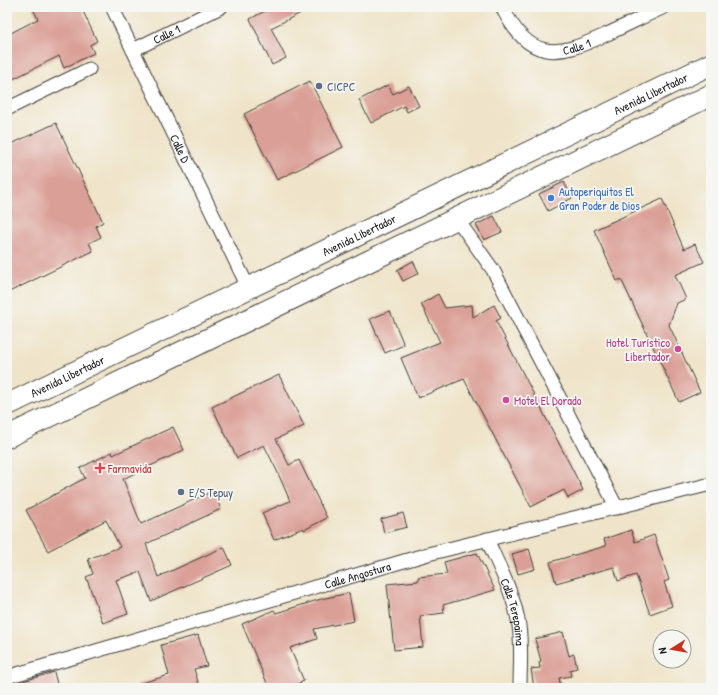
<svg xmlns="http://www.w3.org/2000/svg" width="718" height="695" viewBox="0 0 718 695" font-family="'Patrick Hand',sans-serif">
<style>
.building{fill:#da9f96}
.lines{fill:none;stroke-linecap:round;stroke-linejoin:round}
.street-casing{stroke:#3c3a36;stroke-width:15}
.primary-casing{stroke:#3c3a36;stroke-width:23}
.street{stroke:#fff;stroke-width:13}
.primary{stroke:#fff;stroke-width:21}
.service-dot{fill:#5c6f8a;stroke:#f6f6f2;stroke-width:1.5}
.shop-dot{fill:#3f7fe0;stroke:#f6f6f2;stroke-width:1.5}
.hotel-dot{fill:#d1479c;stroke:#f6f6f2;stroke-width:1.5}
.health-dot{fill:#e0444e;stroke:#f6f6f2;stroke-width:1.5}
.labels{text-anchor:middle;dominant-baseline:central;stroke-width:3.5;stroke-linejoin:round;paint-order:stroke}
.street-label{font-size:12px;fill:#1c1c1c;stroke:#f6f6f2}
.service-label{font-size:12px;fill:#4e5e75;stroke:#f6f6f2;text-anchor:start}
.shop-label{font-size:12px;fill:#366cbe;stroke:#f6f6f2;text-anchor:start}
.hotel-label{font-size:12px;fill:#b23c85;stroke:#f6f6f2;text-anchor:end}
.health-label{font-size:12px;fill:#be3a42;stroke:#f6f6f2;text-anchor:start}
</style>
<rect width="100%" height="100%" fill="#f6f6f2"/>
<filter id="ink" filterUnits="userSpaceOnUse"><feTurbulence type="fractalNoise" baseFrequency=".025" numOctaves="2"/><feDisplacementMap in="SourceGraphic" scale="8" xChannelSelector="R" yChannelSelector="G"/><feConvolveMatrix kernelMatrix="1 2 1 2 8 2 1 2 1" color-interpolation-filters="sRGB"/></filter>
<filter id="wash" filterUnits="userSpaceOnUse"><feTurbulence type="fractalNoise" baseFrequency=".012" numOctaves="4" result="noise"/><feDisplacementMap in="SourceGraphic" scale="16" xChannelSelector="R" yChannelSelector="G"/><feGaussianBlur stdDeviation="0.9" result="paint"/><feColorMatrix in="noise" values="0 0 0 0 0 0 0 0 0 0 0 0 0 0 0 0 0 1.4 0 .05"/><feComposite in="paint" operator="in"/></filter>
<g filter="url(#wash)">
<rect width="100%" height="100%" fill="#efe4c9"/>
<g id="blocks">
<!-- building -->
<path class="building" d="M32,7H81L97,41L90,45L94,53L64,68L59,56L7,82V35L38,19Z
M262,7H313L271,28L286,58L272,65L250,19L265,11Z
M310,81L343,147L277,180L244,114Z
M388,85L393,94L409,86L419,106L407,112L404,106L371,123L359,100Z
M56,123L103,222L96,226L101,237L89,243L93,251L7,293V146Z
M564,182L572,198L548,211L539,194Z
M662,199L684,249L695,244L704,262L675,275L686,299L677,303L669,325L700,392L679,402L621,279L617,281L594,230Z
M494,216L502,232L484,240L476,225Z
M413,261L419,273L403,281L397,270Z
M438,294L445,308L472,305L473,317L494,305L501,318L496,321L583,490L568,498L564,490L531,507L464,379L418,398L401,358L440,342L421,304Z
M390,311L404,345L385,353L370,319Z
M279,375L304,426L276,439L289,465L299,460L327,518L304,530L303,528L274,540L262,513L290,501L277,471L264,445L237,458L212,407Z
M173,427L184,450L123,479L141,524L213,491L221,509L146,544L158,577L224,547L232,565L151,601L140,572L116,580L128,614L103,623L86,577L93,574L88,559L120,547L106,520L48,551L26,510L85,478L80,468L112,452L113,455Z
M403,513L407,527L384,533L381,519Z
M631,530L635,542L654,535L669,580L664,582L672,606L650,614L636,575L618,581L614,567L556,583L550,562L606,546L604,539Z
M529,549L535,569L518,574L512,554Z
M477,553L495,590L443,605L444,613L420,616L423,647L394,650L387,584L418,581V577L447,574L444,562Z
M349,593L354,621L314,629L317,639L290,648L304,681L287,688H269L242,624L274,610L276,613L321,599Z
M563,632L569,656L574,654L577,668L570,670L571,676L559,678L561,688H534L531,669L540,668L539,662L541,661L535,639Z
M198,635L207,666L194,669L200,688H138V684L169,675L161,645Z
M54,672L58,688H10V685Z"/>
</g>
</g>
<g filter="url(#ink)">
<use href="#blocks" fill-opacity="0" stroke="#3c3a36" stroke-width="1"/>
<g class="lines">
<defs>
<g id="street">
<path id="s1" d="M112,7L249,289"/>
<path id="s2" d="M502,7C529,61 556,58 605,35C625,26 644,16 664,7"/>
<path id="s3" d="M133,50L221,7"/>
<path d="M7,109L89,69"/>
<path d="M457,219L493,270L617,508"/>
<path id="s4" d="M487,539C499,567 515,596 519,626C522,647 520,667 520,688"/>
<path id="s5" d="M7,677L428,554L711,484"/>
</g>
<g id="primary">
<path id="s6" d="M7,405L711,64"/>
<path d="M7,437L711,95"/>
</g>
</defs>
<!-- street casing -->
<use href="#street" class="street-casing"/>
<!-- primary casing -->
<use href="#primary" class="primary-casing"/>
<!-- street -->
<use href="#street" class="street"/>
<!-- primary -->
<use href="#primary" class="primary"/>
</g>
</g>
<!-- markers -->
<g class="service-dot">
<circle cx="319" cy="86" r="4"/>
<circle cx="181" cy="492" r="4"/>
</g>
<circle class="shop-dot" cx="551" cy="198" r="4"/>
<g class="hotel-dot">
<circle cx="678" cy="349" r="4"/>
<circle cx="506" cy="400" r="4"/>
</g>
<path class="health-dot" d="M98 462h4v4h4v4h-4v4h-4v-4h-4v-4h4z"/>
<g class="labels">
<!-- street labels -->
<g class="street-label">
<text stroke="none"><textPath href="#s3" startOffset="37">Calle 1</textPath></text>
<text stroke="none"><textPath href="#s2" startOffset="95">Calle 1</textPath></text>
<text stroke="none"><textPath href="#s6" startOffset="715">Avenida Libertador</textPath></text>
<text stroke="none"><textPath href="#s1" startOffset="157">Calle D</textPath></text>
<text stroke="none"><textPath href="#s6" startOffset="391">Avenida Libertador</textPath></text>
<text stroke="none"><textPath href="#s6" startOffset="67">Avenida Libertador</textPath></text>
<text stroke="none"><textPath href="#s5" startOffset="365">Calle Angostura</textPath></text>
<text stroke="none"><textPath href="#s4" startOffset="78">Calle Terepaima</textPath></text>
</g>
<!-- service labels -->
<g class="service-label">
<text x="327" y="86">CICPC</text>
<text x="189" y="492">E/S Tepuy</text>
</g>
<!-- shop labels -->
<g class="shop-label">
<text x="559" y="191">Autoperiquitos El<tspan x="559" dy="14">Gran Poder de Dios</tspan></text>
</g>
<!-- hotel labels -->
<g class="hotel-label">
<text x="670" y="342">Hotel Turístico<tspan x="670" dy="14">Libertador</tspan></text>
<text x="514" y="400" text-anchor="start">Motel El Dorado</text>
</g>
<!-- health labels -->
<g class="health-label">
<text x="108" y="468">Farmavida</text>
</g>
</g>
<!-- margin -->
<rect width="718" height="695" fill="none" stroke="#f6f6f2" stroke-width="24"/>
<!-- north arrow -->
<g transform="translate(672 649) rotate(259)"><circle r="19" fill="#f6f6f2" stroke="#9f9f9c"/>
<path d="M0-3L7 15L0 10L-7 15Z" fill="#c8321e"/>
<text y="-6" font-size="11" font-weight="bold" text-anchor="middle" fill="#1c1c1c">N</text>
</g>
</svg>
